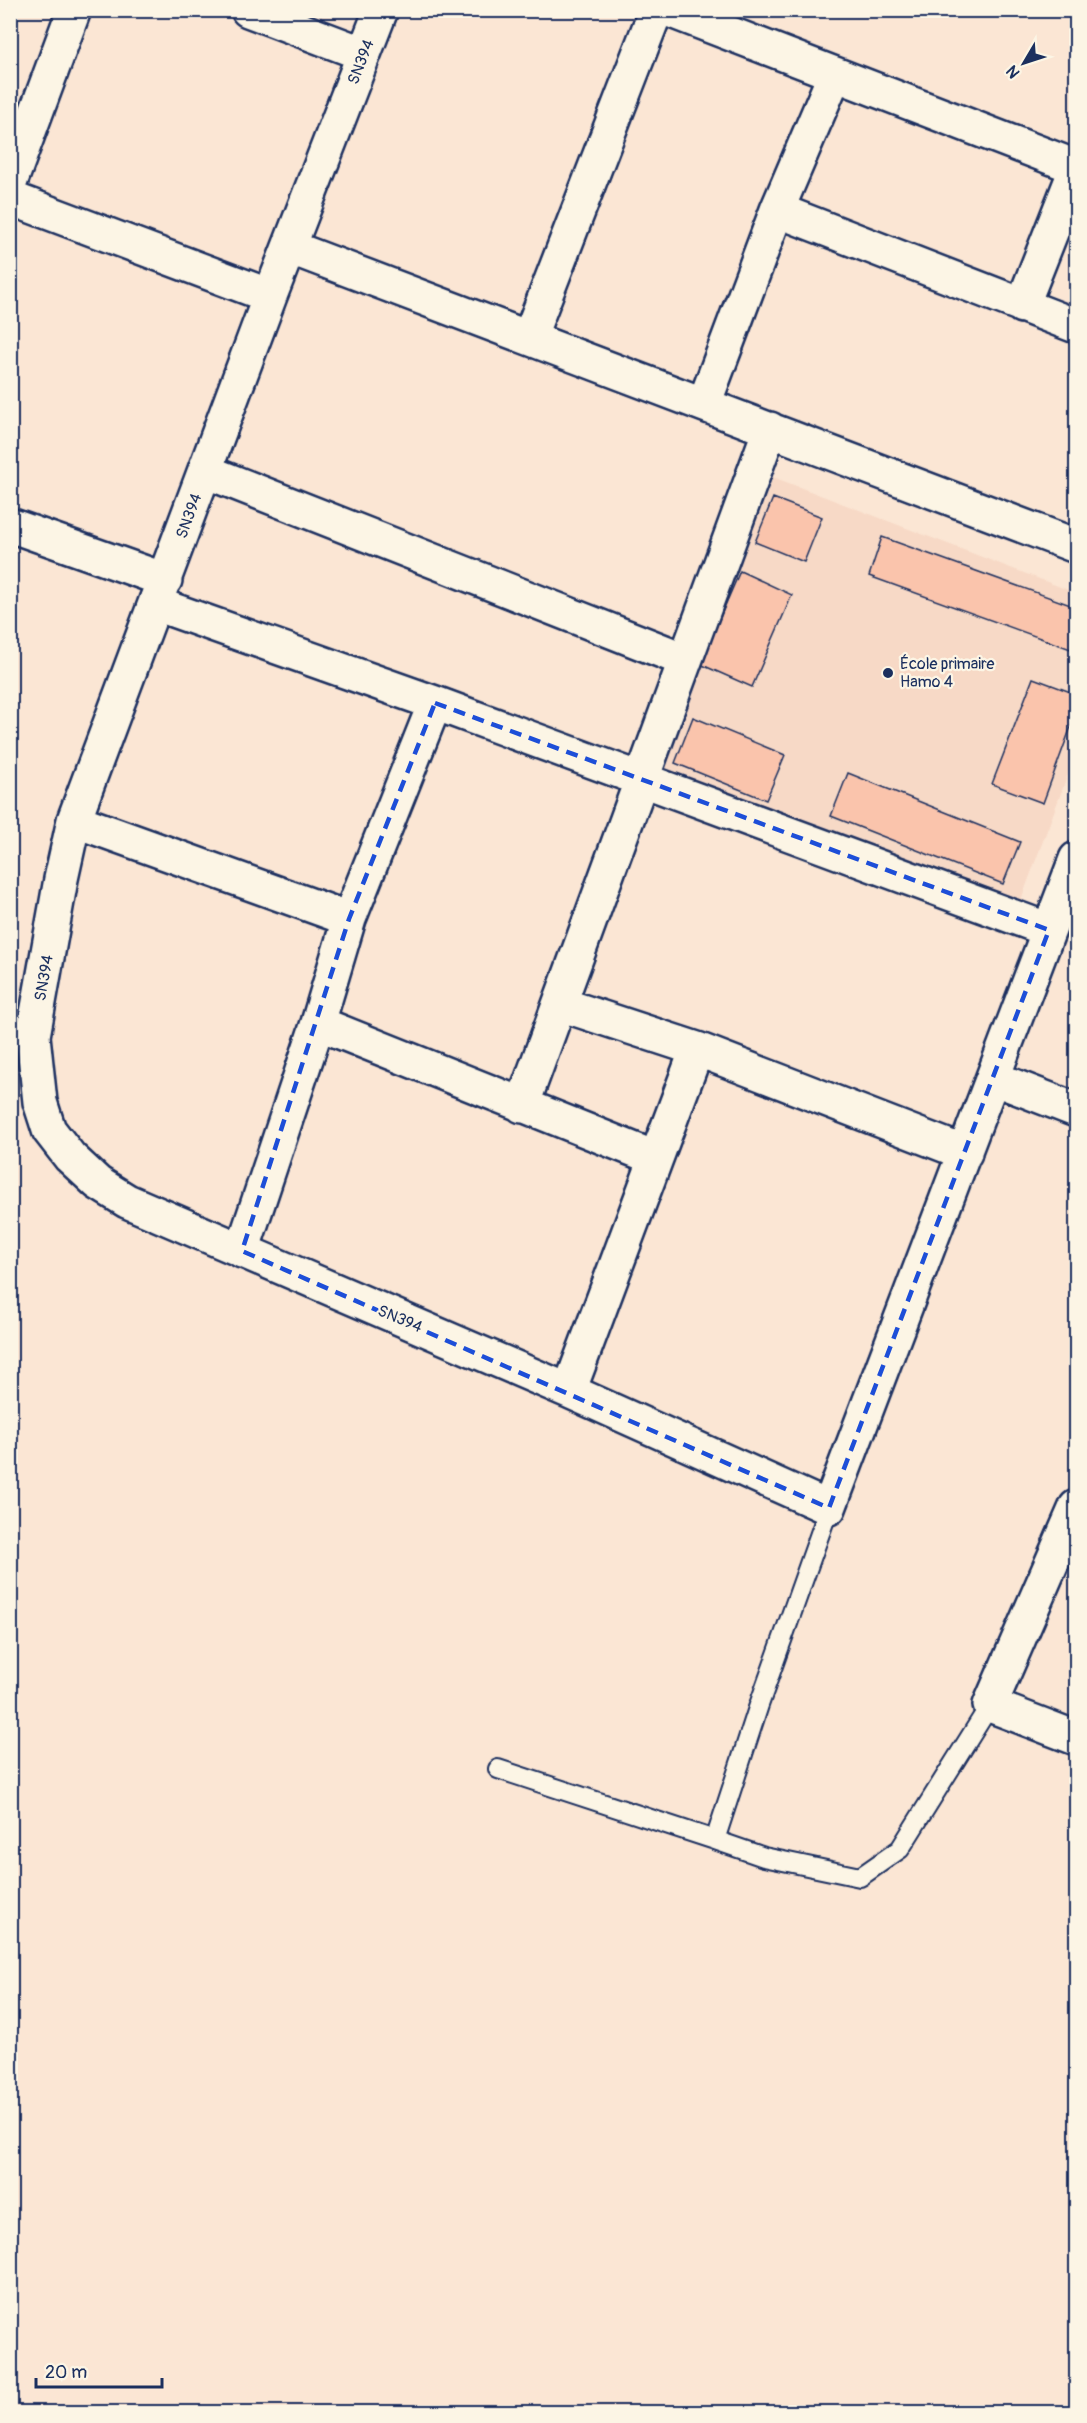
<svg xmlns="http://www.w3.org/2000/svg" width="1087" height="2423" viewBox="0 0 1087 2423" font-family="Pangolin,sans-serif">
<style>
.built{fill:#f7d9c6}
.building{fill:#fac4ac;stroke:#1b2f5e;stroke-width:1.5}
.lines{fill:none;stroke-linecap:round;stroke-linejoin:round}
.service-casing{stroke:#1b2f5e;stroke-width:22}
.minor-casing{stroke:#1b2f5e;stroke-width:38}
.service{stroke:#fcf5e5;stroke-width:18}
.minor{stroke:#fcf5e5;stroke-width:33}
.marked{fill:none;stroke:#1d4ed8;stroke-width:4.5;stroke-dasharray:12 8;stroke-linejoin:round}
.poi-dot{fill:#1b2f5e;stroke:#fcf5e5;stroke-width:2}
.labels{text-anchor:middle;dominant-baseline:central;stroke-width:4.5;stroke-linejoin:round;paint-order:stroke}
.street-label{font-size:16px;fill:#1b2f5e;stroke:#fcf5e5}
.poi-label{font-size:16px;fill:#1b2f5e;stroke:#fcf5e5;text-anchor:start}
</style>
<rect width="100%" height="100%" fill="#fbe6d4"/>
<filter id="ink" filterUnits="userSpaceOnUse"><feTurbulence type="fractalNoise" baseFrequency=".0167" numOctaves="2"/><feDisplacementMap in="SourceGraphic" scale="12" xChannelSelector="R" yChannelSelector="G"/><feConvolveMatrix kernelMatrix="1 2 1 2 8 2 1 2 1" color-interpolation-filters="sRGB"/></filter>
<g filter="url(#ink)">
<!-- built -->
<path class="built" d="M773,477L1076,593V753L1019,905L663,769Z"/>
<!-- building -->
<path class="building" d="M773,498L822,517L804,562L755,542Z
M882,537L1076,607V651L869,576Z
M740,571L792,595L752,687L700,664Z
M1033,678L1076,694V713L1043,803L992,784Z
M693,717L785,755L766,800L675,763Z
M848,773L1020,842L1003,884L831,816Z"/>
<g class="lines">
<defs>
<path id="service" d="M829,1508L759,1705L715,1840L764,1857L860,1877L900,1849L990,1705
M498,1769L715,1840"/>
<path id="minor" d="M248,10L364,54
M381,10L270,296L74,820L61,879L33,1036L40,1102L49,1130L70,1157L98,1183L127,1201L569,1391L829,1508L1076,859
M669,10L1076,167
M10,183L74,10
M10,198L270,296
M777,210L1076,326
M289,247L1076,546
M1022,306L1076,169
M529,338L656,10
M704,404L777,210L835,74
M205,471L685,660
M10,525L165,580
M156,604L435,703L1049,930
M74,820L349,919
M560,1004L697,1049L965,1153
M318,1023L655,1158
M993,1078L1076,1110
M522,1106L770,429
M242,1251L318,1023L349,919L435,703
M569,1391L697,1049
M1076,1507L990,1705L1076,1738"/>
</defs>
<!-- service casing -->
<use href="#service" class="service-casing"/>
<!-- minor casing -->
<use href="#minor" class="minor-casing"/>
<!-- service -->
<use href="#service" class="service"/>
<!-- minor -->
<use href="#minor" class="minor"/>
</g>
</g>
<!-- marked area -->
<path class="marked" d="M435,703L1049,930L829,1508L242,1251L349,919Z"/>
<!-- markers -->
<circle class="poi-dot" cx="888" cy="673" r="6"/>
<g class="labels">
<!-- street labels -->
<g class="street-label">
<text transform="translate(361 62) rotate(-69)">SN394</text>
<text transform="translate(189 516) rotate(-70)">SN394</text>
<text transform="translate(44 978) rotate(-80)">SN394</text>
<text transform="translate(400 1319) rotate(23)">SN394</text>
</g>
<!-- poi labels -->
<g class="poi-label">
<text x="900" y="664">École primaire<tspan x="900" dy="18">Hamo 4</tspan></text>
</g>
</g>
<!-- margin -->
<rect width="1087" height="2423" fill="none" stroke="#fcf5e5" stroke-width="36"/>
<rect x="18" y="18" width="1051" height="2387" fill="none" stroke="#1b2f5e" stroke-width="2" filter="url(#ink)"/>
<!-- north arrow -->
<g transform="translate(1024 63) rotate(231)" stroke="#fcf5e5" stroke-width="4.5" paint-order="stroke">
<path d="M0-4.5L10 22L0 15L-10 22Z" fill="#1b2f5e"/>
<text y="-9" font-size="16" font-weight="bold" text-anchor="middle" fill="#1b2f5e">N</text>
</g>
<!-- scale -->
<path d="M36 2378v9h126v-9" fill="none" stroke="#1b2f5e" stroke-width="3"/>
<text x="45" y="2378" font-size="18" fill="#1b2f5e" stroke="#fcf5e5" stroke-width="4.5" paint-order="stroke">20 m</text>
</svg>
